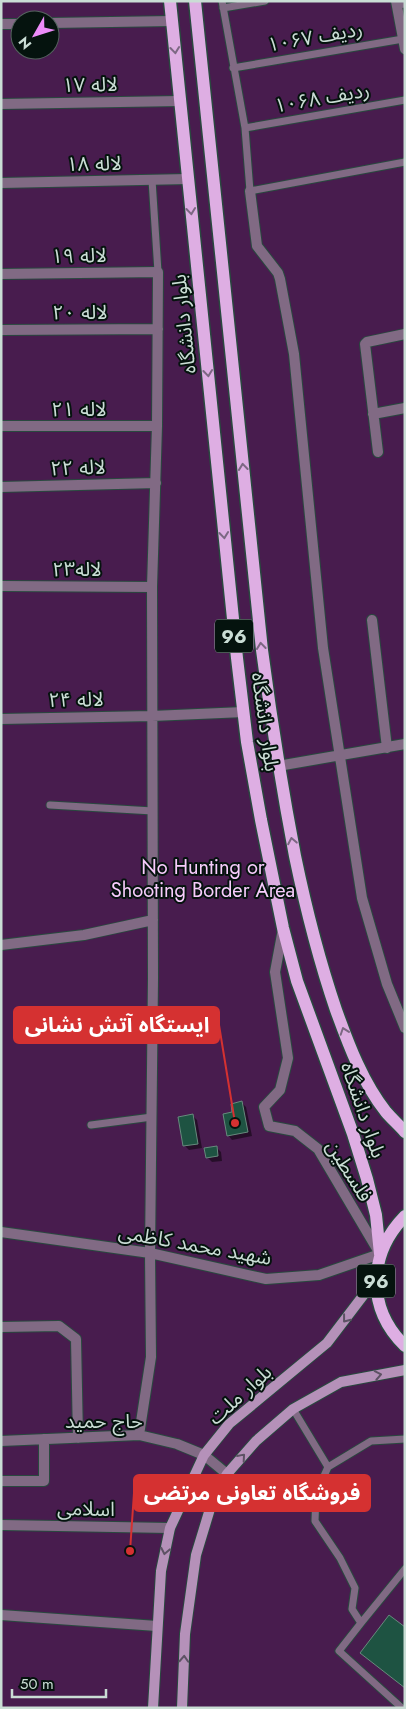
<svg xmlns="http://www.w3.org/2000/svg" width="406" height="1709" viewBox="0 0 406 1709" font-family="Jost,'Noto Sans Arabic',sans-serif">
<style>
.green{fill:#481c4e;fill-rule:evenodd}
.shadow{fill:#0007}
.building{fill:#1e5342;stroke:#678a7d}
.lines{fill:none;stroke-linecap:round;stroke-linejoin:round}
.lane-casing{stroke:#29493f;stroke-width:9}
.street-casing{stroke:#29493f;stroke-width:12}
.secondary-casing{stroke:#29493f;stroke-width:12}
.primary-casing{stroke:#29493f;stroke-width:15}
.lane{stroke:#816a84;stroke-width:7}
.street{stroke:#816a84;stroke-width:10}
.secondary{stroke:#b591b9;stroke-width:10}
.primary{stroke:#deaee3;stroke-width:12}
.oneway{stroke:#7c6883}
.oneway2{stroke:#5d5264}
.labels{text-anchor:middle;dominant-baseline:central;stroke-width:4;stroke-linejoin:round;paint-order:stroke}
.shield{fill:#05130e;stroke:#8fa099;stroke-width:1}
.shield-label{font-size:19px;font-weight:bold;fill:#caddd5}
.street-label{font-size:20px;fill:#caddd5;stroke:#05130e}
.park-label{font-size:20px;fill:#f8ccfd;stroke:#05130e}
.leader{fill:none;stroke:#d53131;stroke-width:2}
.callout-dot{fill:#d53131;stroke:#05130e;stroke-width:2}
.callout{fill:#d53131;stroke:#d53131;stroke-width:2}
.callout-label{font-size:21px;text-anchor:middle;font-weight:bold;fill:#fff}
</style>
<rect width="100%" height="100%" fill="#0a2d23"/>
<!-- green -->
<path class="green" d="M1,1H405V1708H1ZM20,20H50V50H20Z"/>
<!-- shadow -->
<path class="shadow" d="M242,1103L246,1107L252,1136L232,1140L228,1135L234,1113Z
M192,1115L197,1120L202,1148L189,1150L185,1146Z
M216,1147L221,1152L222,1161L212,1162L208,1158L206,1149Z
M405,1629V1688L362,1653Z"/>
<!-- building -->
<path class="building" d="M242,1101L248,1132L227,1136L223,1114L232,1112L231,1104Z
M193,1114L198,1144L183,1146L178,1117Z
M217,1146L218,1156L206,1158L204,1148Z
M389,1615L405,1627V1688L360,1653Z"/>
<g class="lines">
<defs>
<path id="lane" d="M222,1L245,128L250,191L405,162
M397,5L405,4
M223,8L265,1
M233,68L403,39
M245,128L405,100
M152,180L158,272
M50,805L153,811
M91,1125L152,1117
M293,1409L328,1467L371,1441L405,1439
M328,1467L316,1494L315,1521L340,1558L355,1588L352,1609L361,1623L339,1651L402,1708
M361,1623L405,1569"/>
<path id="street" d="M396,1L405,49
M50,23L172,21
M1,24H20
M1,104L180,101
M1,183L188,179
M250,191L257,246L278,273L280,279L294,354L323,648L362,898L387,984L405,1028
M1,274L158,272L157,426L152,587L153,978L150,1253L151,1357L139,1435
M1,330L158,329
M373,414L405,408
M1,426H157
M378,452L365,344L367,342L405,334
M1,487L156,483
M1,586L152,587
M372,620L387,748
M1,719L152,716L244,712
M278,766L405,744
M1,945L84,935L153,920
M1,1232L150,1253L266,1279L319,1275L380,1254L318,1149L295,1131L269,1126L264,1107L280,1090L288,1058L275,972L283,929
M1,1327L59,1326L76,1339L78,1438
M1,1441L139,1435L177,1444L204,1455L227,1474
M1,1481H44V1439
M1,1525L170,1528
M1,1615L157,1626"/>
<path id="secondary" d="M153,1708L161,1571L170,1528L204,1455L229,1424L327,1343L375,1280
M182,1708L185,1634L196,1555L213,1499L227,1474L256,1441L293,1409L341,1382L405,1370"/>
<path id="primary" d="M170,1L237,658L247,742L261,820L283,928L297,981L353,1134L367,1179L376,1215L380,1254
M195,1L262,650C271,719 282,788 295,856C306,909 319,960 336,1010C349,1046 363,1083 386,1112C392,1119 399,1125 405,1132
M405,1216C368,1254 366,1308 405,1346"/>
</defs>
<!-- lane casing -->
<use href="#lane" class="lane-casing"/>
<!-- street casing -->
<use href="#street" class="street-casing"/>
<!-- secondary casing -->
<use href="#secondary" class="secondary-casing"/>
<!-- primary casing -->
<use href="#primary" class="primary-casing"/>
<!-- lane -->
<use href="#lane" class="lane"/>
<!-- street -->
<use href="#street" class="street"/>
<!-- secondary -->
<use href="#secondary" class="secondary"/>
<!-- primary -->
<use href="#primary" class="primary"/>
</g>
<!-- one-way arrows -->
<defs><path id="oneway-chevron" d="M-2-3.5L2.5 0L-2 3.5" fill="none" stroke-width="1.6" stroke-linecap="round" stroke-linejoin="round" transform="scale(1.25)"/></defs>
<g class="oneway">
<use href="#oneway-chevron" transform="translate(175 50) rotate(84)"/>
<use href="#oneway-chevron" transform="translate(191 211) rotate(84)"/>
<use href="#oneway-chevron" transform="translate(208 373) rotate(84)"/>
<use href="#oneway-chevron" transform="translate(243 467) rotate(-96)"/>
<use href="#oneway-chevron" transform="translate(224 535) rotate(84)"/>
<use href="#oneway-chevron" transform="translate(261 646) rotate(-96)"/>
<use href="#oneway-chevron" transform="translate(292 841) rotate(-101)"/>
<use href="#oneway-chevron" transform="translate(344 1031) rotate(-109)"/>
</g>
<g class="oneway2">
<use href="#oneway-chevron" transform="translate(346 1319) rotate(128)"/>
<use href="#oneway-chevron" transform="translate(378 1375) rotate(-11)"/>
<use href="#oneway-chevron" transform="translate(242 1457) rotate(-49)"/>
<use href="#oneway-chevron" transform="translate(165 1551) rotate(101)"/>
<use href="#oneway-chevron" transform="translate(184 1659) rotate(-87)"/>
</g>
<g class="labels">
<!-- shield labels -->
<g class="shield">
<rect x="215" y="619.5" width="38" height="33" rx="4"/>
<rect x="357" y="1264.5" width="38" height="33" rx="4"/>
</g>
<g class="shield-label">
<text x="234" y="636">96</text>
<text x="376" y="1281">96</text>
</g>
<!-- street labels -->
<g class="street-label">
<text transform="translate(315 37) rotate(-10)">ردیف ۱۰۶۷</text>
<text transform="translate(90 85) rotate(-1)">لاله ۱۷</text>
<text transform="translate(322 98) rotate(-10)">ردیف ۱۰۶۸</text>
<text transform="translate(94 164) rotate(-1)">لاله ۱۸</text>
<text transform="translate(79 256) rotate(-1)">لاله ۱۹</text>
<text x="80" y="312">لاله ۲۰</text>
<text transform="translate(184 324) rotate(-96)">بلوار دانشگاه</text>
<text x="79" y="409">لاله ۲۱</text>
<text transform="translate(78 468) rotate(-2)">لاله ۲۲</text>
<text x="77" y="569">لاله۲۳</text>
<text transform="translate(76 700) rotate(-1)">لاله ۲۴</text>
<text transform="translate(265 722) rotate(82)">بلوار دانشگاه</text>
<text transform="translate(363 1110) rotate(71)">بلوار دانشگاه</text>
<text transform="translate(349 1171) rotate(58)">فلسطین</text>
<text transform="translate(195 1245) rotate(10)">شهید محمد کاظمی</text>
<text transform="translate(240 1395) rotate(-42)">بلوار ملت</text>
<text x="104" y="1421">حاج حمید</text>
<text transform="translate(86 1509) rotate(1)">اسلامی</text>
</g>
<!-- park labels -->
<g class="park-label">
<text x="203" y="867">No Hunting or<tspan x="203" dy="23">Shooting Border Area</tspan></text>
</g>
</g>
<!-- callouts -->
<path class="leader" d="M235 1123L219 1025M130 1551L134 1493"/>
<g class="callout-dot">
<circle cx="235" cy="1123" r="5"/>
<circle cx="130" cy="1551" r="5"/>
</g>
<g class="callout">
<rect x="14" y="1007" width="205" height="36" rx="5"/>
<rect x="134" y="1475" width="236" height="36" rx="5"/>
</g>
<g class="callout-label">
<text x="117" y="1032">ایستگاه آتش نشانی</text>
<text x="252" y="1500">فروشگاه تعاونی مرتضی</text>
</g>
<!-- border -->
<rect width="406" height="1709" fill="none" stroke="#caddd5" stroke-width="5"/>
<!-- north arrow -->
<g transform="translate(35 35) rotate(231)"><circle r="24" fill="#05130e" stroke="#54645e"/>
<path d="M0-4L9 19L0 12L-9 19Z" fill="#ed8cf9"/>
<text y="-8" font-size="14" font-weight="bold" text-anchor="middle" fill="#caddd5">N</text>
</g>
<!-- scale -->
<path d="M12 1689v8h94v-8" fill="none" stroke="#caddd5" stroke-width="2.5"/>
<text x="20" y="1689" font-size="15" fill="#caddd5" stroke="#05130e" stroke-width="4" paint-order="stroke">50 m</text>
</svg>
